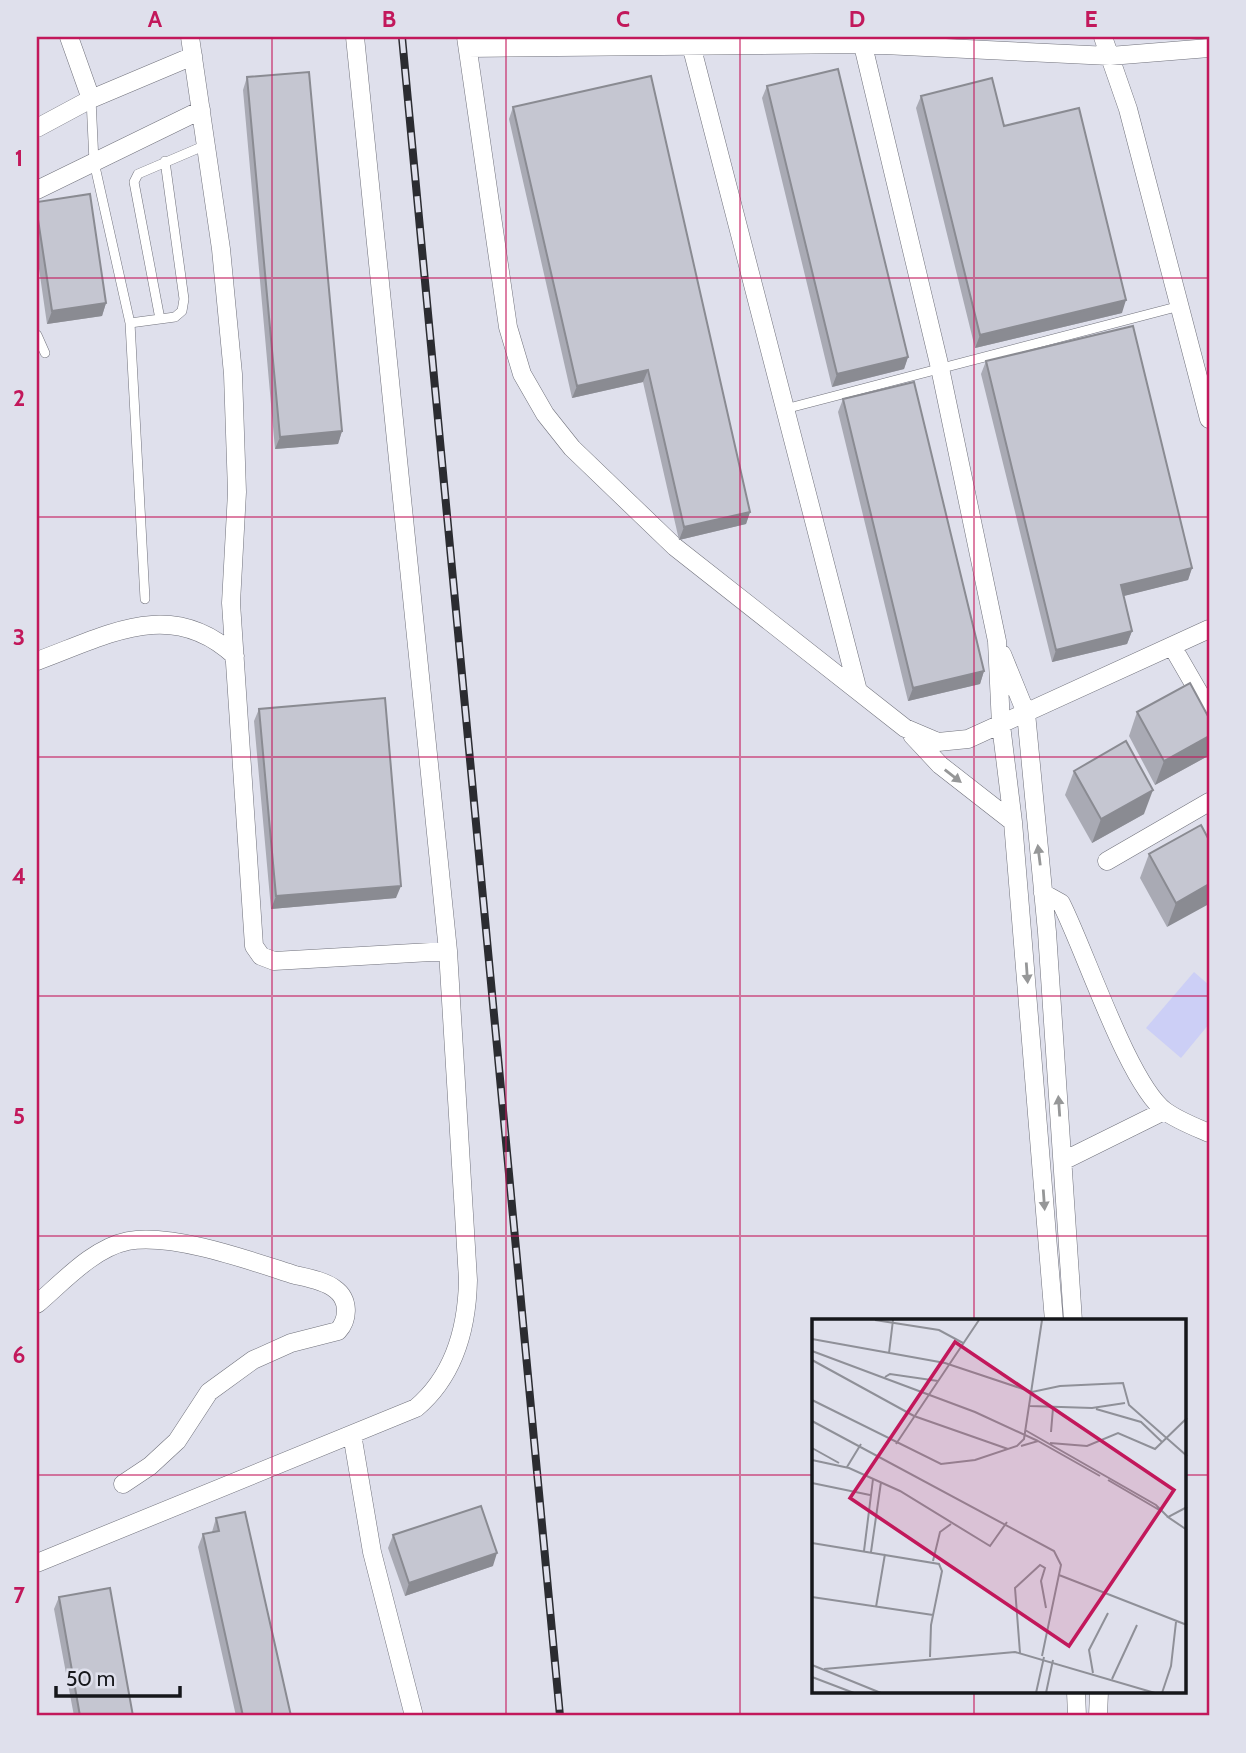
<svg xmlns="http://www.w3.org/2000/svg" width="1246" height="1753" viewBox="0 0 1246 1753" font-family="Cabin,sans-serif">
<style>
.green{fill:#cccff6}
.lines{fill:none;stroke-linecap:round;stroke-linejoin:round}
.service-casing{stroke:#70717b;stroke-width:10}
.minor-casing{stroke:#70717b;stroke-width:19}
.service{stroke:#fff;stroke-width:9}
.minor{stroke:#fff;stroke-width:18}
.rail-casing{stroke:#2b2c31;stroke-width:8}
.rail{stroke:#dfe0ec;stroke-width:5;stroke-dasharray:16;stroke-linecap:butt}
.wall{fill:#a9aab4}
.shaded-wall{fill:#8a8b92}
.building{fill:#c5c6d1;stroke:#8a8b92;stroke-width:2}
.oneway{fill:#969798}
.grid{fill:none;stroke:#c2185b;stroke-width:2;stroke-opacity:0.55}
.inset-road{fill:none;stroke:#8f9098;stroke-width:2}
.view{fill:#c2185b;fill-opacity:0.15;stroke:#c2185b;stroke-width:3.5}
.inset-edge{fill:none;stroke:#16171b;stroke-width:3.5}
.neatline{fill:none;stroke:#c2185b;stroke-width:2.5}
.grid-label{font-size:23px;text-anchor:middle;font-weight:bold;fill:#c2185b}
</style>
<rect width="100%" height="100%" fill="#dfe0ec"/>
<!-- green -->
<path class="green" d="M1194,972L1209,985V1024L1181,1058L1146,1028Z"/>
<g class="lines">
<defs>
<path id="service" d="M91,99L94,162L130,323L145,599
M160,319L134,182L138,174L206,145
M130,323L175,317L182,311L184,299L165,161
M37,335L45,353
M785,409L1180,306"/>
<path id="minor" d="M69,37L91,99
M190,37L221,249L233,374L237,492L231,603L254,946L261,956L274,961L448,951
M466,37L508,327L522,374L545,414L572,448L675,547L905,728L938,742L968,739L1209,629
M689,37L858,691
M861,37L940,368L997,641L1001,725L1013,822
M1103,37L1128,109L1209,419
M468,48L863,44L1110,56L1209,48
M37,128L91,99L193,56
M37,190L201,110
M1172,646L1209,710
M1002,654L1026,713L1047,932L1073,1321
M37,661C106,636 171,596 235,656
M912,735L940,765L1013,822L1054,1321
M1107,861L1209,802
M1043,893L1061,903C1085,950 1128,1083 1165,1111C1177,1120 1195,1127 1209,1133
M1063,1161L1164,1111
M37,1304C63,1282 93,1248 128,1241C174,1233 251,1261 295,1275C308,1278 325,1281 335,1289C349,1299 349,1319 338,1331L291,1343L253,1360L209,1392L177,1441L150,1466L123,1484
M352,1434L372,1552L414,1716
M37,1563L416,1408C454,1376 467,1329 468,1280L448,951L355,37
M1076,1692L1077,1716
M1098,1716L1099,1692"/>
</defs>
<!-- service casing -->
<use href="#service" class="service-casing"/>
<!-- minor casing -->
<use href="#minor" class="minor-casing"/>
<!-- service -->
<use href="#service" class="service"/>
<!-- minor -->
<use href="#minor" class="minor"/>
<defs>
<path id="rail" d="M402,37L560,1716"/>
</defs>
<!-- rail casing -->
<use href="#rail" class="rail-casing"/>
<!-- rail -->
<use href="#rail" class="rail"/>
</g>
<!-- wall -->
<path class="wall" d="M247,77L342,431L338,444L275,449L243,90Z
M767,86L908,357L904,369L832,387L762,98Z
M921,96L1004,126L1122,313L975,348L916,108Z
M513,107L750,512L746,524L679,540L643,382L572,398L509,119Z
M37,202L106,303L102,316L47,324L37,255Z
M986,361L1192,568L1188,580L1123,596L1132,631L1127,644L1052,662L981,374Z
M843,399L984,671L980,684L908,701L838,412Z
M259,709L396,898L271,909L254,721Z
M1137,712L1208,756L1155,785L1129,736Z
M1074,771L1144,814L1092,843L1065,795Z
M1209,840L1167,927L1140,878L1149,854Z
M216,1518L291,1716H236L198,1547L203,1534L212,1532Z
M393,1535L493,1566L405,1596L388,1548Z
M59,1597L133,1716H74L54,1609Z"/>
<!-- shaded-wall -->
<path class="shaded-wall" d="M1126,300L1122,313L975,348L980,335Z
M106,303L102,316L47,324L52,311Z
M908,357L904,369L832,387L837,374Z
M648,370L643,382L572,398L577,386Z
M342,431L338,444L275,449L280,437Z
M750,512L746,524L679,540L684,527Z
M1192,568L1188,580L1116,598L1121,585Z
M1132,631L1127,644L1052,662L1056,650Z
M984,671L980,684L908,701L913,688Z
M1209,736V753L1208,756L1155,785L1164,761Z
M1153,790L1144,814L1092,843L1101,819Z
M1209,884V904L1167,927L1176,903Z
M401,886L396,898L271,909L276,896Z
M497,1553L493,1566L405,1596L409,1583Z"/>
<!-- building -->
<path class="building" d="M838,69L908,357L837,374L767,86Z
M309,72L342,431L280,437L247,77Z
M651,76L750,512L684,527L648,370L577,386L513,107Z
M992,78L1004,126L1079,108L1126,300L980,335L921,96Z
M90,194L106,303L52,311L37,213V202Z
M1133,326L1192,568L1121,585L1132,631L1056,650L986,361Z
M914,382L984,671L913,688L843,399Z
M1190,683L1209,718V736L1164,761L1137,712Z
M385,698L401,886L276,896L259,709Z
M1126,741L1153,790L1101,819L1074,771Z
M1201,825L1209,840V884L1176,903L1149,854Z
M481,1506L497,1553L409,1583L393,1535Z
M245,1512L291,1716H243L203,1534L219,1531L216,1518Z
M110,1588L133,1716H80L59,1597Z"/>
<!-- one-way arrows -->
<defs><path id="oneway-solid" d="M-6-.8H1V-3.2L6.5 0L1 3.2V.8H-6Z" transform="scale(1.75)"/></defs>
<g class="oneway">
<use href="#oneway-solid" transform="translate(953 776) rotate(38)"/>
<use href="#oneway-solid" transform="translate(1039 855) rotate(-97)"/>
<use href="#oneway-solid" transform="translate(1027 973) rotate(86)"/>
<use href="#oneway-solid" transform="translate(1059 1106) rotate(-94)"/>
<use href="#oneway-solid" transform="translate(1044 1200) rotate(86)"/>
</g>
<!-- grid -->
<path class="grid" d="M272,37V1716M506,37V1716M740,37V1716M974,37V1321M37,278H1209M37,517H1209M37,757H1209M37,996H1209M37,1236H1209M37,1475H814M1185,1475H1209M974,1692V1716"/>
<!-- overview -->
<g transform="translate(812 1319)">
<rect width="374" height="374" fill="#dfe0ec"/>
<path class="inset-road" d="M63,1L127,11L151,24M0,20L133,44L220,73L248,67L311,64L317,86L375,137M0,32L163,93L226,122M77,34L81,1M0,41L102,97L196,130M73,58L78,55L126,62M0,81L129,145L163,141L205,127L212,120L230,1M218,87L280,89L313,84M284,90L329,103L350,123M0,102L242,232L249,246L230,337M213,111L344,186L356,198M239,113L241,89M238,124L275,127L306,114L343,130L375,99M84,125L167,1M209,127L226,122L288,157M0,129L27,144M0,141L37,149L88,172L178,227L195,203M35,148L49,125M296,161L349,192M0,164L58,176M375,188L356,198L375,211M0,224L127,245L130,252L119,306L118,338M52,232L61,160M59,233L69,163M121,242L128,213L139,205M247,256L375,306M0,278L121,296M64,288L73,235M208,334L203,269L228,246L233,249L229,262L234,289M0,346L69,374M12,350L203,333L343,374M281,354L277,331L296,294M0,358L42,374M300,360L325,306M224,374L232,338M234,374L241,341M350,374L359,347L364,303"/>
<path class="view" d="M143,23L362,171L257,327L38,179Z"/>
<rect width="374" height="374" class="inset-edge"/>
</g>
<!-- border -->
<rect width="1246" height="1753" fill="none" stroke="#dfe0ec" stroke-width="77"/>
<!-- scale -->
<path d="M56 1686v10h124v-10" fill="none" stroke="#16171b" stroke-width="3.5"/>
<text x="66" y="1686" font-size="21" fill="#16171b" stroke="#dfe0ec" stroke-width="5" paint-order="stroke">50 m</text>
<rect x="38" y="38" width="1170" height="1676" class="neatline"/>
<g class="grid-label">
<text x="155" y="27">A</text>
<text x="389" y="27">B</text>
<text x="623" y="27">C</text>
<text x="857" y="27">D</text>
<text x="1091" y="27">E</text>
<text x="19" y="166">1</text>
<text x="19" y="406">2</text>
<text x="19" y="645">3</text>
<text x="19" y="884">4</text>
<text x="19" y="1124">5</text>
<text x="19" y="1363">6</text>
<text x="19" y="1603">7</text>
</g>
</svg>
